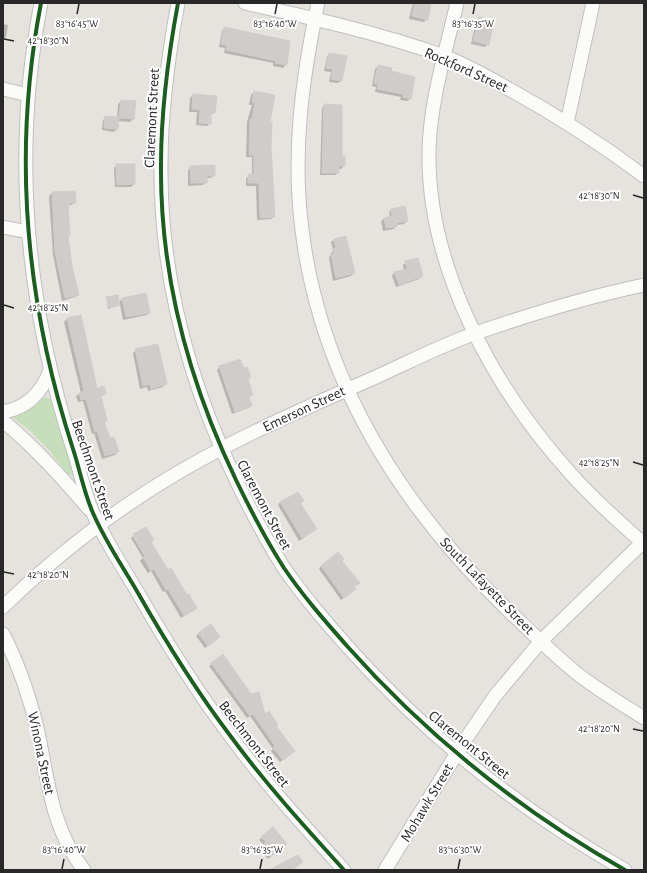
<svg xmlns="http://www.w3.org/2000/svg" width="647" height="873" viewBox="0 0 647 873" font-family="'Alegreya Sans',sans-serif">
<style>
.green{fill:#c7deba}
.shadow{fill:#0003}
.building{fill:#cfccc9;stroke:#d0ceca}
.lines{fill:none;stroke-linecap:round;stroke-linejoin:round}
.minor-casing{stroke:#c0bfbf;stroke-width:15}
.minor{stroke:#fbfbfa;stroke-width:13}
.cycleway-casing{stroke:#fff;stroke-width:6}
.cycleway{stroke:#1b5e20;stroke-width:4}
.ticks{fill:none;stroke:#282828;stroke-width:1.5}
.labels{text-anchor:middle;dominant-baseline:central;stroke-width:4;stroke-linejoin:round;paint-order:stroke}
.street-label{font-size:15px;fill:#282828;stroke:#fff}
.ticks-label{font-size:10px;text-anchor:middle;fill:#282828;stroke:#fff;stroke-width:4;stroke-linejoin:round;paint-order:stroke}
</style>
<rect width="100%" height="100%" fill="#e6e3de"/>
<!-- green -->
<path class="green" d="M45,397L50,399L53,405L75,469L73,476L67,473L48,449L28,429L12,417L35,406Z"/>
<!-- shadow -->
<path class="shadow" d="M413,3H430L427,19L424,22L409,19Z
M479,18L488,44L485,47L471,44L476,21Z
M3,24L8,25L6,37L3,39Z
M225,28L289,42L286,65L283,68L273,66V63L224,53L225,48L219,47L222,31Z
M329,54L341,81L338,83L329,82L331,72L324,71L327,57Z
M378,66L390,72L410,98L408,101L400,100L401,97L375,92L376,87L372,86L375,69Z
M254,92L268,123L274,217L271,219L257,220L256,186H246V178L252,175V157H246L247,122L252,105H249L251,95Z
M193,95L214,113L210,115V123L207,126L196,125L197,112H189L190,98Z
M121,101L133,119L130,122L117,121V129L114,132L102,130L103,120L106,117L117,118L118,104Z
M325,105L344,166L341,169H338V173L335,175H320L322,108Z
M117,165L134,184L131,187H115L114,168Z
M191,167L214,175L211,178H206V182L203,185L188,186V170Z
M52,193L75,203L67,207L69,236L67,238L71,266L78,295L75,297L62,301L53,255L49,196Z
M392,209L407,221L404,224L396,225L394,229L383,231L381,221L384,219L390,218L389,212Z
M345,237L354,273L351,276L333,281L329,258L333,250L331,242L334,240Z
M406,262L422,276L419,279L396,287L392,276L394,273L404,270L403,265Z
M107,298L119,302L122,299L149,313L147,315L123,320L120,304L108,309Z
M80,316L96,389L105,394L100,397L106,420L104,423L109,439L118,452L115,455L102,459L94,433L92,434L83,401L78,402L76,396L81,393L64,322L67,319Z
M136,350L165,384L163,387L148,391L147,387L140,389L133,353Z
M220,367L243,370L250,377L247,380L252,394L249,397L251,405L248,408L232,414L217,370Z
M302,501L300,504L312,532L299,541L278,505L280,502Z
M133,536L147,560L150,543L167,572L196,608L193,611L181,618L165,591L163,592L151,571L148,573L140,561L143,558L131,538Z
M341,561L353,587L352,592L341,600L319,569L321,566Z
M199,633L216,640L205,648L196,636Z
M212,664L275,727L291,754L280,762L271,751L273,749L250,716L247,718L209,666Z
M272,829L283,846L268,859L260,849L264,845L259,840Z"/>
<!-- building -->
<path class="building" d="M415,3H431L428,20L412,16Z
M479,17L494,21L489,45L473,41Z
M224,27L290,41L287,65L275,63L276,61L226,50L227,45L221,44Z
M329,53L347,56L342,81L331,79L333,69L326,68Z
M378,65L392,68L391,71L415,77L411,99L403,97V94L377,89L378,84L374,83Z
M254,91L275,95L270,122H272L271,146L275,217L260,218L259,183H248V174H254V155H249L250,119H252L255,103L252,102Z
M193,94L217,96L215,113H211V124L199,123L200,110L192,109Z
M121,100L136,101L134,119L119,118Z
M324,104L342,105V156H345V166H339V173H322Z
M105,116L119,117L118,129L104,128Z
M116,164H135V184L117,185Z
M215,165V176H207V183H191L190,166Z
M75,191L76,203H69L70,206H68L70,236H68L72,266L79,295L65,298L55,252L52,192Z
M405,206L408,221L397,223V227L386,228L384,218L392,216L391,209Z
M346,236L355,273L336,278L331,255L334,254L333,249L336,248L334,239Z
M418,258L423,276L399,285L394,272L407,269L405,261Z
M146,293L150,313L126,317L122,298Z
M118,295L120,305L109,308L106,297Z
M81,315L97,388L104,386L106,394L101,395L107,421L104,422L110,438L114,437L119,452L105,456L97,431L95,432L86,399L81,400L79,393L84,391L67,318Z
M158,344L167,384L151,389L150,384L143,386L135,349Z
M240,359L244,368L247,367L251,377L248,378L253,395L249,396L252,406L235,412L219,366Z
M298,492L304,501L300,503L317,529L302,538L280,502Z
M146,527L154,540L151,542L168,570L171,568L187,595L189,594L197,608L184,616L168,589L166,590L154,569L151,571L143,557L145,556L133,534Z
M338,552L344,559L342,561L360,583L354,587L356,589L344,598L321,566Z
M211,624L220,637L208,646L198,633Z
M223,654L251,694L259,692L265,714L269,711L278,725L276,726L295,751L283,760L273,748L275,746L253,714L250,716L211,663Z
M273,827L287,844L271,856L262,846L266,842L261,837Z
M298,855L303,862L292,870H269Z"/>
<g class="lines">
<defs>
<path id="minor" d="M41,3C12,153 26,304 73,449C80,470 84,493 93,513C105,541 123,567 138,593C166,642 195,689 229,734C264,782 304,826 344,870
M178,3C168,57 161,110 161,165C160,276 189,382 236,480C251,511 266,540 284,568C303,596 325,621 347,646C427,736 521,811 625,870
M245,3C312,18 379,33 444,56C466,65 488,77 509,89C556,115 601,144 644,176
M318,3C302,79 292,153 302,230C321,382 403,509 511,613C532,633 552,653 574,671C596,689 620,703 644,718
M457,3C446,51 430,101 429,151C427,268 494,389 571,474C593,499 619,522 644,544
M3,89L28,95
M567,123L593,3
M3,227L28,232
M3,412C27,408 42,393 50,370
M3,421C35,447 62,478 89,509
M3,607C43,568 87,532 133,501C208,450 293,413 376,377C409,362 442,345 476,333C531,314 587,297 644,285
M3,634C19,665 30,698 38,732C48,781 52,830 84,870
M385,870L465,740L495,696L541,641L644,541"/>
</defs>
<!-- minor casing -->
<use href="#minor" class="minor-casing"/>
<!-- minor -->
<use href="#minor" class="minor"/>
<defs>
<path id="cycleway" d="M41,3C12,153 26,304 73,449C80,470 84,493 93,513C105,541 123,567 138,593C166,642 195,689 229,734C264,782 304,826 344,870
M178,3C168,57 161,110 161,165C160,276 189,382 236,480C251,511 266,540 284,568C303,596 325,621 347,646C427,736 521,811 625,870"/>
</defs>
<!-- cycleway casing -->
<use href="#cycleway" class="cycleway-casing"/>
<!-- cycleway -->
<use href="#cycleway" class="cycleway"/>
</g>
<!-- ticks -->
<path class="ticks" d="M77,14L79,4M275,14L277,4M473,14L475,4M4,39L14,41M633,195L643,198M4,305L14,308M633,462L643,465M4,572L14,574M633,729L643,731M62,869L64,859M260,869L262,859M458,869L460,859"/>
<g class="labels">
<!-- street labels -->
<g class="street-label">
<text transform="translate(466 70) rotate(24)">Rockford Street</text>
<text transform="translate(152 118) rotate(-87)">Claremont Street</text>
<text transform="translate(304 409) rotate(-25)">Emerson Street</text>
<text transform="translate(93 470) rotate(71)">Beechmont Street</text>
<text transform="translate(264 505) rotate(62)">Claremont Street</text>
<text transform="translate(487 586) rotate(46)">South Lafayette Street</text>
<text transform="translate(254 744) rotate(52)">Beechmont Street</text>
<text transform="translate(469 745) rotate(39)">Claremont Street</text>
<text transform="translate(41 753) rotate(78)">Winona Street</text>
<text transform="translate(427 803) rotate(-59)">Mohawk Street</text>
</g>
</g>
<g class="ticks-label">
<text x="77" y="27">83°16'45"W</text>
<text x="275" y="27">83°16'40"W</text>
<text x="473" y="27">83°16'35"W</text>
<text x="48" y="44">42°18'30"N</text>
<text x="599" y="199">42°18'30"N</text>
<text x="48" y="311">42°18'25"N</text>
<text x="599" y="466">42°18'25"N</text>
<text x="48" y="578">42°18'20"N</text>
<text x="599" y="732">42°18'20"N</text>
<text x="64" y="853">83°16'40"W</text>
<text x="262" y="853">83°16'35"W</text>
<text x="460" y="853">83°16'30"W</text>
</g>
<!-- border -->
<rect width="647" height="873" fill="none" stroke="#282828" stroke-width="8"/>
</svg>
